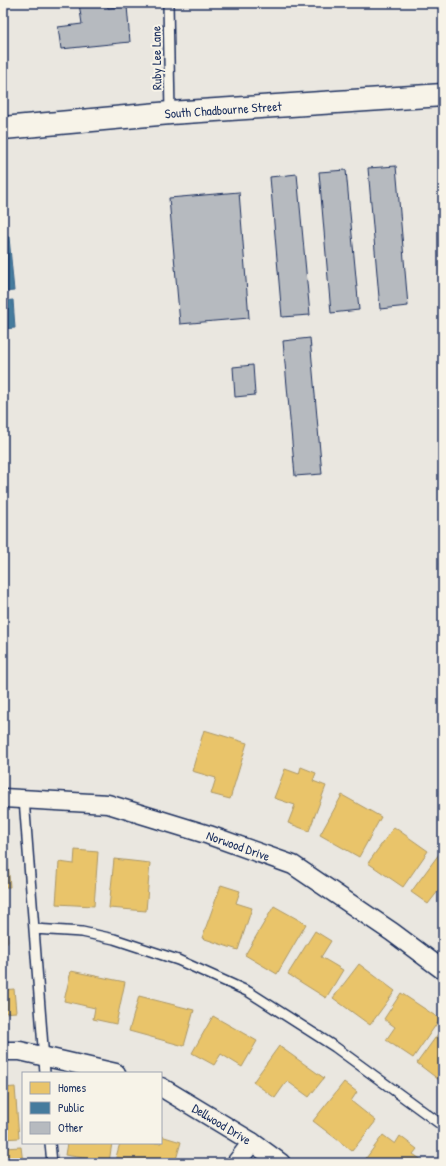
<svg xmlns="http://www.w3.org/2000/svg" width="446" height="1166" viewBox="0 0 446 1166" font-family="'Patrick Hand',sans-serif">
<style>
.homes{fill:#e9c46a;stroke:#ab9766}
.public{fill:#457b9d;stroke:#38648a}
.building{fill:#b6babf;stroke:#1b2f5e}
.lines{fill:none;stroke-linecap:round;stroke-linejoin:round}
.service-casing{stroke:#1b2f5e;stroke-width:12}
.minor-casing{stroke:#1b2f5e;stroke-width:21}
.secondary-casing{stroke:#1b2f5e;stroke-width:25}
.service{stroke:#f7f3e8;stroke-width:9}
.minor{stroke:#f7f3e8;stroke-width:18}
.secondary{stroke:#f7f3e8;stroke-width:22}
.labels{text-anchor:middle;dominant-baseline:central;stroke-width:4;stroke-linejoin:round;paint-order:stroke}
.street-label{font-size:13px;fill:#1b2f5e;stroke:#f7f3e8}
</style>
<rect width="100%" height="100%" fill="#eae7e0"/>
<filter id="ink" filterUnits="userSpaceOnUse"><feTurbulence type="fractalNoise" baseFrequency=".025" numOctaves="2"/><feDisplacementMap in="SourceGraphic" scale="8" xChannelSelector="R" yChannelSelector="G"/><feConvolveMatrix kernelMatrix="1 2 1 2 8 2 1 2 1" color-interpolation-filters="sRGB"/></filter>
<g filter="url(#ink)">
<!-- homes -->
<path class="homes" d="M204,730L247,743L230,799L211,794L216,778L192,771Z
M301,767L316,773L313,781L326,786L309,831L288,823L295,805L274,798L285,769L299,774Z
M342,795L381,817L359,857L320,835Z
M394,827L428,851L403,887L368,863Z
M3,850H7L10,887H3Z
M75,850L98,852L94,906L56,904L59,862L74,864Z
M442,850L443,893L439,890L428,904L411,892Z
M114,859L150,863L146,911L109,908Z
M221,885L240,891L236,903L252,908L238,950L202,938Z
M3,898H4L8,942L3,943Z
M274,906L306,924L277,974L245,955Z
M315,931L331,941L321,957L343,970L326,998L288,974Z
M359,964L395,991L370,1025L333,998Z
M71,971L125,982L116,1024L93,1019L95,1008L64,1001Z
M3,988V990L14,989L16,1012L3,1013Z
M401,993L440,1019L413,1058L386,1040L395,1027L384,1019Z
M139,996L194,1010L184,1046L129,1031Z
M213,1016L257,1041L242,1067L221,1054L214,1065L192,1053Z
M438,1034L443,1038V1083L417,1063Z
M279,1046L324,1078L309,1097L287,1081L275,1098L253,1082Z
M344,1082L357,1092L351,1101L376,1121L352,1151L313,1121Z
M15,1087L19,1138L3,1139V1088Z
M383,1135L395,1144L400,1136L417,1149L413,1154L426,1163H367L364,1161Z
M161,1136L181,1142L175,1163H136L116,1157L120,1143H161Z
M67,1143H112L109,1162L65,1155Z
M21,1147L23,1163H3V1148Z"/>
<!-- public -->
<path class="public" d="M3,237H9L14,291L3,292Z
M13,300L15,328L3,329V301Z
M3,358L5,383H3Z"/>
<!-- building -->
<path class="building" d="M79,3H107L108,8L127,6L130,42L61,49L58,27L82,24Z
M396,166L408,306L380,309L368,168Z
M346,170L359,310L331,313L319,172Z
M297,174L310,315L282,317L270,177Z
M239,192L249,318L180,324L169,198Z
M310,338L322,474L295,476L283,341Z
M253,365L255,395L235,397L233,367Z"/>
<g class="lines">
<defs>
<path id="service" d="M168,3L170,113
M24,799L45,1073
M34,929L82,932L114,939L178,960L249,992L335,1047L443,1126
M50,1143L52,1163"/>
<g id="minor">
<path id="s1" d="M3,798L108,804L209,835L293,865L392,932L443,970"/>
<path d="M3,1051H20L116,1073"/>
<path id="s2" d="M161,1087L252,1142L281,1163"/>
<path d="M236,1163L252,1142"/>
</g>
<g id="secondary">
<path id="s3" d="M3,128L170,113L443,95"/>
</g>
</defs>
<!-- service casing -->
<use href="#service" class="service-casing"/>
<!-- minor casing -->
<use href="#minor" class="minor-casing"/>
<!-- secondary casing -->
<use href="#secondary" class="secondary-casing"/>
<!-- service -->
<use href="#service" class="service"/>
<!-- minor -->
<use href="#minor" class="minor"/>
<!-- secondary -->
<use href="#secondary" class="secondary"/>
</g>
</g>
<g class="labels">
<!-- street labels -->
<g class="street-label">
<text transform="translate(156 58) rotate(-91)">Ruby Lee Lane</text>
<text stroke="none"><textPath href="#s3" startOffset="221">South Chadbourne Street</textPath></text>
<text stroke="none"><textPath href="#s1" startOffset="242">Norwood Drive</textPath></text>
<text stroke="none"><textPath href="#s2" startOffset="71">Dellwood Drive</textPath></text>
</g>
</g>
<!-- margin -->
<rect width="446" height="1166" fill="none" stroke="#f7f3e8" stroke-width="16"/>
<rect x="8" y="8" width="430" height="1150" fill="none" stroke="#1b2f5e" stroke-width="1.5" filter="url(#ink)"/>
<!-- legend -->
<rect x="22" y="1072" width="140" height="72" fill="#f7f3e8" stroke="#9fa5b1"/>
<rect x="30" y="1082" width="20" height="12" fill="#e9c46a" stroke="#9fa5b1"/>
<text x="58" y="1092" font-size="12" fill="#1b2f5e">Homes</text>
<rect x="30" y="1102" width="20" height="12" fill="#457b9d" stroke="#9fa5b1"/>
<text x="58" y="1112" font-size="12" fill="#1b2f5e">Public</text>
<rect x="30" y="1122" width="20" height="12" fill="#b6babf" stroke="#9fa5b1"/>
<text x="58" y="1132" font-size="12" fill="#1b2f5e">Other</text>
</svg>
